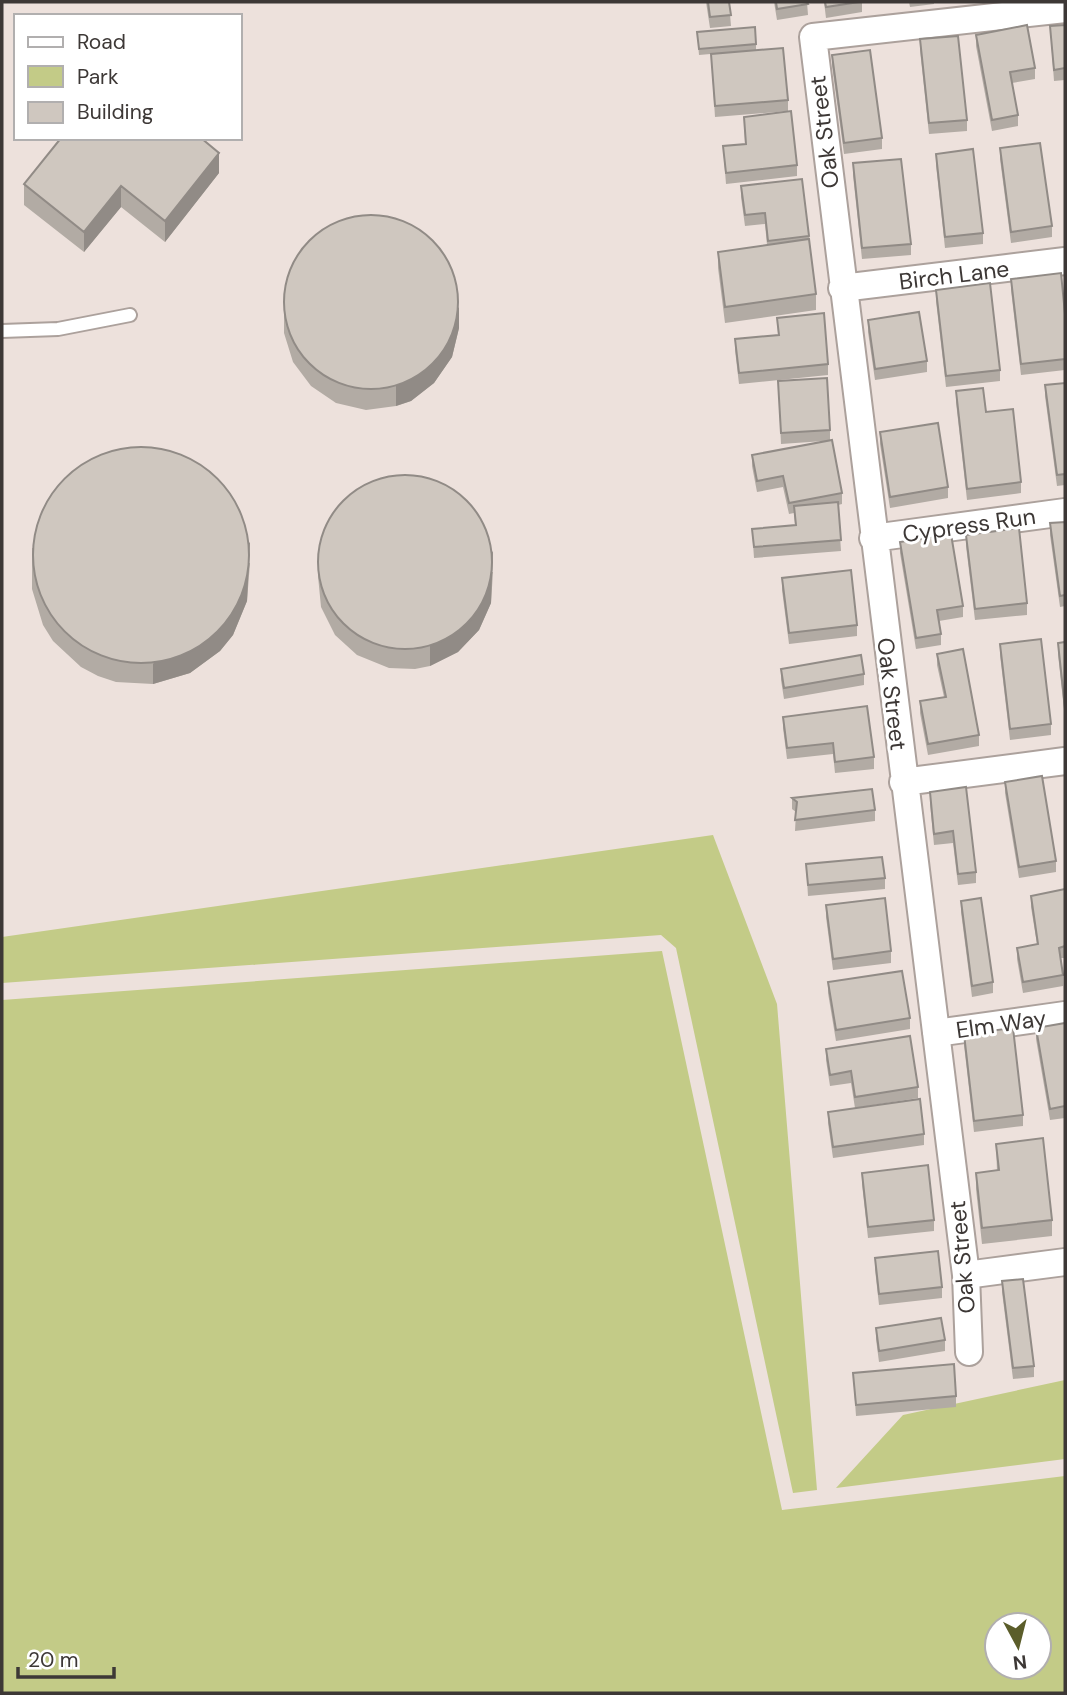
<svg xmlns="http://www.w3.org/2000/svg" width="1067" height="1695" viewBox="0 0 1067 1695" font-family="'DM Sans',sans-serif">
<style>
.green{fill:#c3cb87;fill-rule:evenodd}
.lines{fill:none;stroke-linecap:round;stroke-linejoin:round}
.service-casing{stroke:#aca19c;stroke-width:16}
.minor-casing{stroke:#aca19c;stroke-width:30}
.service{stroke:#fff;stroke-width:12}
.minor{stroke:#fff;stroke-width:26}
.wall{fill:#b2aba4}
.shaded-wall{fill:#918b86}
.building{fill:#cfc7bf;stroke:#918b86;stroke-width:2}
.labels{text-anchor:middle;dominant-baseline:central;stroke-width:6;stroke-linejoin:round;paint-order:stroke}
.street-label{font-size:23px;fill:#3d3836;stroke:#fff}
</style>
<rect width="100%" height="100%" fill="#ede1dc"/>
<!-- green -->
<path class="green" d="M713,835L777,1004L817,1490L793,1493L676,948L661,935L2,983V937Z
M662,951L782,1510L1065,1476V1693H2V1000ZM997,1625H1039V1667H997Z
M1065,1380V1459L836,1488L903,1415Z"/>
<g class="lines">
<defs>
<path id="service" d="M2,331L58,329L130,315"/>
<path id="minor" d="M842,288L1065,261
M873,538L1065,512
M903,782L1065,761
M936,1033L1065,1015
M966,1275L1065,1262
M969,1352L966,1275L813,37L1065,9"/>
</defs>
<!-- service casing -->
<use href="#service" class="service-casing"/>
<!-- minor casing -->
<use href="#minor" class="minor-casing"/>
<!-- service -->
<use href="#service" class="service"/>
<!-- minor -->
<use href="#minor" class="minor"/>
</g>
<!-- wall -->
<path class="wall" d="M706,2H729L731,26L710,28Z
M774,2H807L808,15L777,20Z
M824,2H862V12L826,18Z
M909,2H934V4L910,7Z
M1065,25V80L1054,81L1050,26Z
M697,32L756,44V50L699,55Z
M976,35L1035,68V79L1012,83L1018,115V126L992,131L976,46Z
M920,39L967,120V131L929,134L920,50Z
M711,54L788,100V111L715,117Z
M832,55L882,138V149L844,154L832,66Z
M744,117L797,165V176L726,184L723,146L745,144Z
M1000,148L1052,226V237L1011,243L1000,159Z
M936,154L983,233V244L945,248L936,165Z
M853,163L911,244V255L862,259L853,175Z
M219,173L165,242L121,207L84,252L24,205V184Z
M802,179L816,294V310L725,323L718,268V252L767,245L765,224L745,226L741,197V186Z
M1011,279L1065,314V370L1021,375L1011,290Z
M936,290L1000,370V381L946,387L936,301Z
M284,313L459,328L452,357L434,383L411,401L396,406L366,410L336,403L311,386L293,362L284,333Z
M777,318L828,364V375L739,384L735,350V339L778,335Z
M868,320L927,361V372L875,380L868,332Z
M778,381L830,430V440L842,493V504L838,505L841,551L754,558L752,529L795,525L794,513L789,514L783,487L757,492L752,466V455L824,441L781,444Z
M1065,383V485L1057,486L1045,396V385Z
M956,391L1021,482V493L967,500L956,402Z
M880,432L948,487V498L890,508L880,444Z
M1065,522V606L1060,607L1050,535V523Z
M966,535L1027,603V615L975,620L966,546Z
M900,542L963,606V617L939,621L941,634V645L916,649L900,553Z
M32,548L250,563L247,601L233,635L220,651L190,673L153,684L116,682L98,676L81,667L53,641L43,625L32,589Z
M318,556L493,572L491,603L479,630L458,652L430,666L415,669L389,668L357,655L335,635L321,607L318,576Z
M782,578L857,625V636L789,644L782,590Z
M1065,642V719L1058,654V643Z
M1000,644L1051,724V735L1010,740L1000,655Z
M937,654L979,735V746L928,755L920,713V701L944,697L937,665Z
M781,669L864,674V685L784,699L781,680Z
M783,717L874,757V769L835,773L833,754L787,759L783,728Z
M1005,782L1056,861V872L1019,878L1005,793Z
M930,792L976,872V883L958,885L953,843L934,845L930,803Z
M792,798L875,810V821L795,831L796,812L792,809Z
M806,864L885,878V889L808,896Z
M1065,889V958H1061L1063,975V986L1023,993L1017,959V948L1037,944L1031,907V896Z
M961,901L993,982V993L972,997L961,912Z
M826,905L891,951V963L833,970L826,917Z
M828,982L910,1018V1029L836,1041L828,993Z
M1065,1023V1118L1050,1120L1036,1039V1028Z
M964,1034L1023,1115V1126L974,1132L964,1045Z
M826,1049L918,1087V1098L855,1108L851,1083L830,1086L826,1060Z
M828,1112L924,1134V1145L833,1158L828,1123Z
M996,1144L1052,1220V1236L982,1244L976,1189V1173L997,1171Z
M862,1173L934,1220V1231L868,1238L862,1184Z
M875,1258L942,1287V1298L879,1305L875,1269Z
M1002,1281L1034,1366V1377L1013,1379L1002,1292Z
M876,1328L945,1340V1351L879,1362L876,1339Z
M853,1373L956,1396V1407L856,1416Z"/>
<!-- shaded-wall -->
<path class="shaded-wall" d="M219,153V173L165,242V221Z
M121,186V207L84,252V232Z
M459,307V328L452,357L434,383L411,401L396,406V386Z
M250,542L247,601L233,635L220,651L190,673L153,684V664Z
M493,551L491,603L479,630L458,652L430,666V646Z"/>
<!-- building -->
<path class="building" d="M708,2H729L731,15L710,17Z
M776,2H807L808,4L777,9Z
M825,2H859L826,7Z
M1027,25L1035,68L1010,72L1018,115L992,120L976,35Z
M1065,25V68L1054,70L1050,26Z
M755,27L756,44L699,49L697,32Z
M958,36L967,120L929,123L920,39Z
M783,48L788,100L715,106L711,54Z
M870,50L882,138L844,143L832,55Z
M791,111L797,165L726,173L723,146L746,144L744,117Z
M61,138H201L219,153L165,221L121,186L84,232L24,184Z
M1040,143L1052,226L1011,232L1000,148Z
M973,149L983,233L945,237L936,154Z
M901,159L911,244L862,248L853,163Z
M802,179L809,236L768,241L765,213L745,215L741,186Z
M284 302a87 87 0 1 1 174 0a87 87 0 1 1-174 0Z
M809,239L816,294L725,307L718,252Z
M1061,273L1065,314V359L1021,364L1011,279Z
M990,283L1000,370L946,376L936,290Z
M919,312L927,361L875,369L868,320Z
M824,313L828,364L739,373L735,339L779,335L777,318Z
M827,378L830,430L781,433L778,381Z
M1065,383V474L1057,475L1045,385Z
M983,388L986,412L1013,409L1021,482L967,489L956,391Z
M938,423L948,487L890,497L880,432Z
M832,440L842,493L789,503L783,476L757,481L752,455Z
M33 555a108 108 0 1 1 216 0a108 108 0 1 1-216 0Z
M318 562a87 87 0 1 1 174 0a87 87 0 1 1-174 0Z
M838,502L841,540L754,547L752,529L796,525L794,506Z
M1065,522V595L1060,596L1050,523Z
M1019,528L1027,603L975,609L966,535Z
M951,534L963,606L937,610L941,634L916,638L900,542Z
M851,570L857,625L789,633L782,578Z
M1041,639L1051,724L1010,729L1000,644Z
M1065,642V708L1058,643Z
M963,649L979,735L928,744L920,701L946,697L937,654Z
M861,655L864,674L784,688L781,669Z
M867,706L874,757L835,762L833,743L787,748L783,717Z
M1042,776L1056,861L1019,867L1005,782Z
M966,787L976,872L958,874L953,831L934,834L930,792Z
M872,789L875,810L795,820L797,802L792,798Z
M882,857L885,878L808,885L806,864Z
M1065,889V946L1059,948L1063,975L1023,982L1017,948L1038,944L1031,896Z
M885,898L891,951L833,959L826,905Z
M981,898L993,982L972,986L961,901Z
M902,971L910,1018L836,1030L828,982Z
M1065,1023V1106L1050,1109L1036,1028Z
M1013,1028L1023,1115L974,1121L964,1034Z
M910,1036L918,1087L855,1097L851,1071L830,1075L826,1049Z
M920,1099L924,1134L833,1147L828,1112Z
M1043,1138L1052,1220L982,1228L976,1173L999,1170L996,1144Z
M928,1165L934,1220L868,1227L862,1173Z
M938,1251L942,1287L879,1294L875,1258Z
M1023,1279L1034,1366L1013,1368L1002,1281Z
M941,1318L945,1340L879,1351L876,1328Z
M954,1364L956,1396L856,1405L853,1373Z"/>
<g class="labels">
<!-- street labels -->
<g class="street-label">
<text transform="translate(824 132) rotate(-97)">Oak Street</text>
<text transform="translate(954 275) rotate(-7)">Birch Lane</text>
<text transform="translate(969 525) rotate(-8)">Cypress Run</text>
<text transform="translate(892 694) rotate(83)">Oak Street</text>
<text transform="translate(1001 1024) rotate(-8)">Elm Way</text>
<text transform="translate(962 1257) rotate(-95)">Oak Street</text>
</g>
</g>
<!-- border -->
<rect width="1067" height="1695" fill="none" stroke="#3d3836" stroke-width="7"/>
<!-- legend -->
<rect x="14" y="14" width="228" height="126" fill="#ffffff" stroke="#b1afaf" stroke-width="2"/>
<rect x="28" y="37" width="35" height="10" fill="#ffffff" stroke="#b1afaf" stroke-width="2"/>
<text x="77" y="49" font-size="21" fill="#3d3836">Road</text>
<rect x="28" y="66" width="35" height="21" fill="#c3cb87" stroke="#b1afaf" stroke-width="2"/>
<text x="77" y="84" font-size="21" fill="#3d3836">Park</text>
<rect x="28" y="102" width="35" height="21" fill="#cfc7bf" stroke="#b1afaf" stroke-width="2"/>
<text x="77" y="119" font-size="21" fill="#3d3836">Building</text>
<!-- north arrow -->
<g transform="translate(1018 1646) rotate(173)"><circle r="33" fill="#ffffff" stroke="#b1afaf" stroke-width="2"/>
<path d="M0-5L12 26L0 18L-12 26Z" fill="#5b5d2a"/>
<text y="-10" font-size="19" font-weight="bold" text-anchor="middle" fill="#3d3836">N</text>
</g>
<!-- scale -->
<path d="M18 1667v10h96v-10" fill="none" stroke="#3d3836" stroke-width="3.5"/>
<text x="28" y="1667" font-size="21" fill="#3d3836" stroke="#ffffff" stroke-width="5" paint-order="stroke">20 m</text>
</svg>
